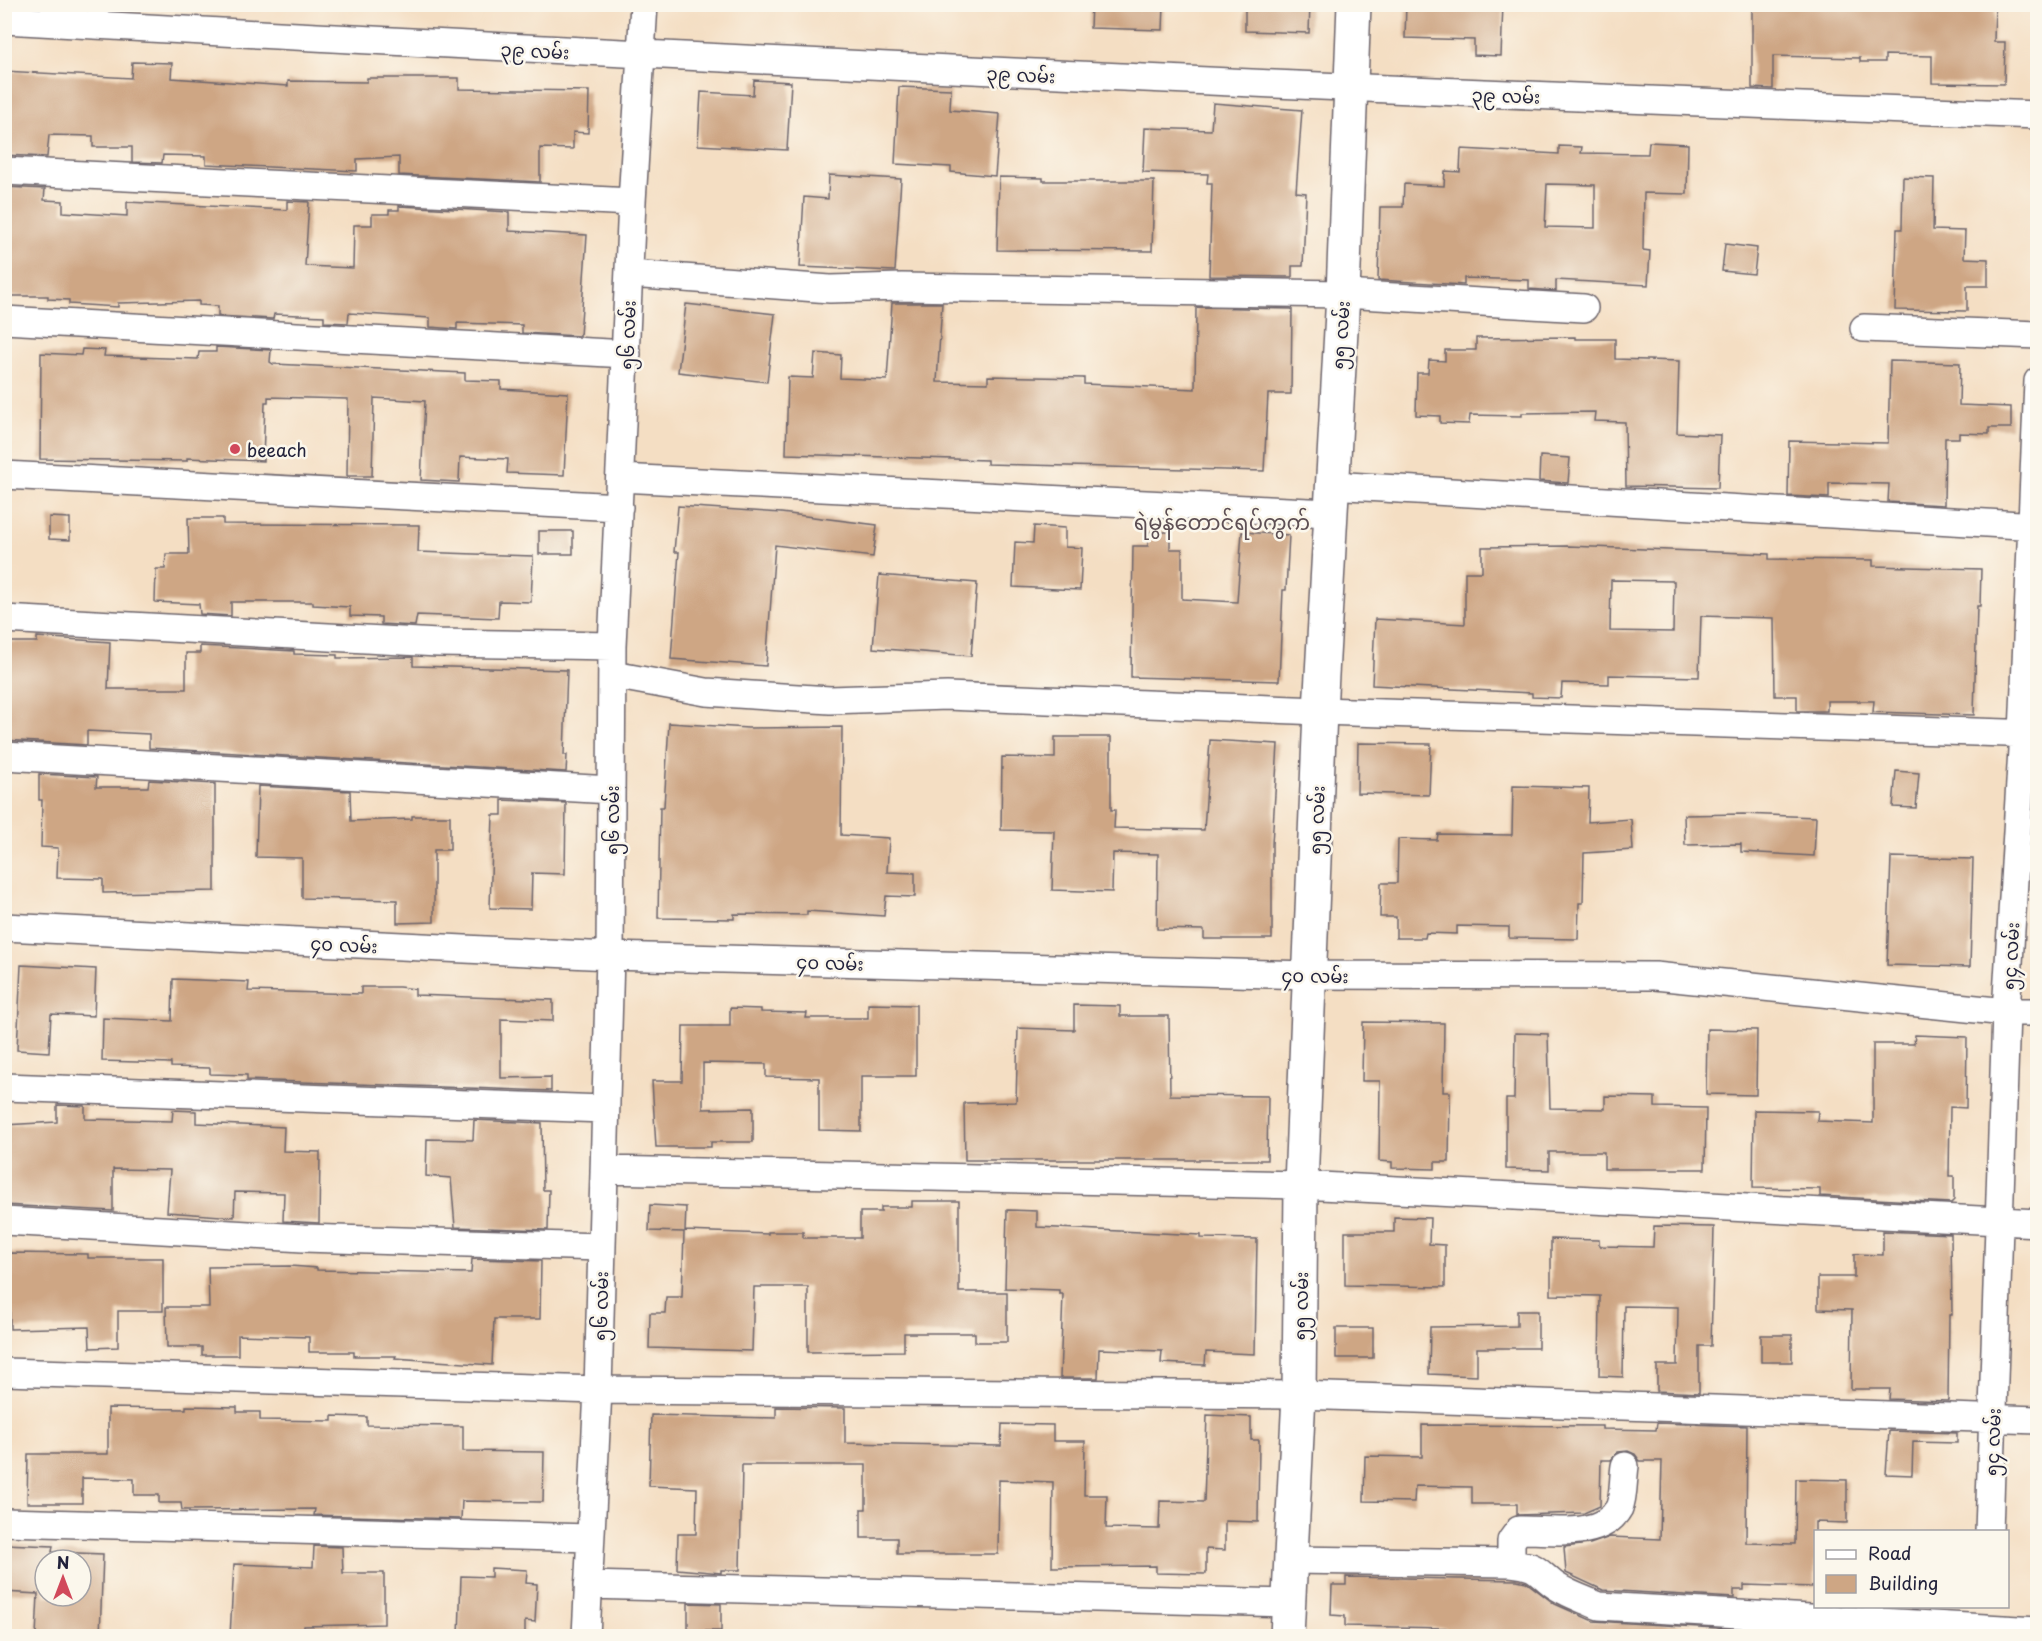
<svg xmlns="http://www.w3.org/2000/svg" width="2042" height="1641" viewBox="0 0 2042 1641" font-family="'Playpen Sans','Noto Sans Myanmar',sans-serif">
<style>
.building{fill:#cea684;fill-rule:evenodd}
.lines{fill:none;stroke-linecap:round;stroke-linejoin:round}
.street-casing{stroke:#6c646b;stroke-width:30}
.secondary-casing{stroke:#6c646b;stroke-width:36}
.street{stroke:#fff;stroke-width:27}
.secondary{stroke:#fff;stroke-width:33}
.poi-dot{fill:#d1495b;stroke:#fbf7ec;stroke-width:2}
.labels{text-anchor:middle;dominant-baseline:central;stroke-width:5;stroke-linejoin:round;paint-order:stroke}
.street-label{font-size:18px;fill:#22223b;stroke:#fbf7ec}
.poi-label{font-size:18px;fill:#22223b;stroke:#fbf7ec;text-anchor:start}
.quarter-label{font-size:21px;fill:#5e5055;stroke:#fbf7ec}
</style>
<rect width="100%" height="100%" fill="#fbf7ec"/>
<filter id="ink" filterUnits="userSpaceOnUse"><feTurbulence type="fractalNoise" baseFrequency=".0167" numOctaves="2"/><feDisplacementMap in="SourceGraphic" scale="12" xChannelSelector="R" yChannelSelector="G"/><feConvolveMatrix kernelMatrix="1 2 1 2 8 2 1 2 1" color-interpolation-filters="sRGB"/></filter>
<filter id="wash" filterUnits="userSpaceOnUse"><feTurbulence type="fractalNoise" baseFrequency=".008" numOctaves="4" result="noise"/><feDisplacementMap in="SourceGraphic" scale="24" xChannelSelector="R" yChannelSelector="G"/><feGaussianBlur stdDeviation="1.35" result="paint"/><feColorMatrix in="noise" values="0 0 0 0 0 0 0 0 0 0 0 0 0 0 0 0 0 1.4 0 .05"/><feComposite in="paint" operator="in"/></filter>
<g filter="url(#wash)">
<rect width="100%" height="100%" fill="#f4dec3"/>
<g id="blocks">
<!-- building -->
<path class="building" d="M1091,4H1164L1163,30L1090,28Z
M1245,4H1310L1309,33L1245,31Z
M1406,4H1503L1501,56L1474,55V40L1405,38Z
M1752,4H1995L1994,42H2005L2004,84L1932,83V56L1885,55V62H1860V58L1773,56V89L1752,88Z
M132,62L172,63L171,78L288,86V81L367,82V78H459V89L589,91L588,133L573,132V149L540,148V182L399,175V157L357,159V171L206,164V156L163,155L162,163L132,162V147H93V136L49,135L47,157L4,155V71L131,78Z
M754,80L791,82L787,150L698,145L701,92L753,95Z
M899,87L951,89L950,110L1000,114L995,176L951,172V167L895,164Z
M1213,103L1302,110L1296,192L1306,193L1303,266H1292V277L1209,276L1212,183H1207L1208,174L1143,172L1145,128L1211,130Z
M1649,142L1688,144L1687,194L1644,193L1643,250L1650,251L1648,285L1556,280V291L1529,289V280L1464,278V285L1378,280L1380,207H1403L1404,184L1444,186L1445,171L1460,172L1461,149L1559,154V146L1582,147L1581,153L1648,154ZM1547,184L1595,185V228L1545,227Z
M829,175L901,179L895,271L800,267L804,197L828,199Z
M999,177L1043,178V181H1154L1152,251L997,250Z
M1903,177L1934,178L1933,230L1965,231L1964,258L1988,259V286H1967V311L1895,310L1897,229H1902Z
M4,187L45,189L44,200L63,201V212L127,216V202L287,210V201L309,202L305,266L353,268L354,225H372V214H389V210H399V206L509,212V231L587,235L580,336L522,333V325L457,323V329L430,327V318L349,313L348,323L324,322V316L274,314L273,319L218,316V306L199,305V301L118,303V307L69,304V300L48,299V296H4Z
M1725,244L1757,248L1754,274L1722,271Z
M892,303H942L937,382L988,383V376L1084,378V384L1195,389L1196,307L1292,309L1291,394H1268L1264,471L987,464V460L786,454L788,377L813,378L815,353L841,355L840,378L887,380Z
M686,304L775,314L767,382L678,372Z
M1575,337V339H1615V359L1679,361L1677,433L1720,435L1718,488L1626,486L1625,422L1594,421L1595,412L1522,413V416L1470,415L1469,424L1440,423V416L1416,415L1417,373H1428L1429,360L1445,361V350H1476V338Z
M216,347L271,350L270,362L273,364L465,373V380L501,381V389L568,393L564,475L507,473L508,459L460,457L459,482L421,480L425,401L374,398L372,476H347L348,399L268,397V402H265L263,461L187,458V461L40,459L41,353L81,355L82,349L105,350L104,356L198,359L199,352H216Z
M1890,361L1960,363L1959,405L2011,407V428H1989V434L1959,433V438H1945L1944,505L1888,502L1889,484L1829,483V498L1788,496L1789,441L1888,443Z
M1540,456L1570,458L1568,483L1539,481Z
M678,506L781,513L877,525L873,557L775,545L766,666L671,659L679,552H674Z
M49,517L70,518V540L49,539Z
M188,518H223V524L419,525L418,552L533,556L531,602L499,601L498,618L417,615L415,626L381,624V617L350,616V607L313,605V602H231V616L200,614L199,604L155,602L156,569H165L166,554H189Z
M1034,526L1065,528V547L1082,548L1080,590L1013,587L1015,542L1033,543Z
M539,531H573V554H539Z
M1148,532H1170V549H1182V599L1237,602L1242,532L1289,535L1286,590H1283L1279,681L1131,677L1133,546H1148Z
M1568,546L1769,554V559L1873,560V566L1981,569L1980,606H1977L1974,715L1873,712L1874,701H1827V711H1797V696H1775L1774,618L1701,616L1699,677L1609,675V684L1562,683L1561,698L1532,697V693L1372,685L1375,619L1465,624V572H1482V547ZM1611,580L1674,581L1673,632L1610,631Z
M879,575L977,583L971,656L873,648Z
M37,637L110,642L108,689H186V653H200V646L294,651V654L337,655V658L413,657V666L567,670L564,755H567L566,772L149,748V734L87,731V745L4,740V642H37Z
M669,723L748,728L842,727L841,835L889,838L887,872L915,873V897L886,896L884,916L807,911V915L734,914V919L658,918L660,807H664Z
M1055,737H1111V810H1115L1114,828L1204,830L1210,740L1278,744L1272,844V939H1204V930L1157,929L1158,854L1113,853L1112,892L1052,890L1054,831L1001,830L1002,757L1055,758Z
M1358,743L1431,744L1429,795L1357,793Z
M1896,771L1919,773L1916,808L1893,807Z
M39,774L97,777L96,787H148L149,780L215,784V891L103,893V879L57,878L58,848L41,847L42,800H39Z
M258,786L350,791L351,821L412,819V816H450V850H434V922L397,923V900L302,898V858L256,857Z
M1513,786L1589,788L1588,822L1631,819L1633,850L1584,853L1583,903H1579L1578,939L1509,938V927L1457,926V934L1426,933L1425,938H1396V917H1380L1381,883H1397L1398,839L1437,840L1438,834L1512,835Z
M502,800L566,803L565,874L532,873L531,909L490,908L493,815H502Z
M1743,814L1816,817L1814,856L1741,852V844L1685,845L1684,815Z
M1891,857L1973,859L1970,967L1887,965Z
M21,965L96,969L94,1016L51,1014L49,1052L17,1050Z
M173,979L249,982L248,991L361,994V987H399L415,989V995L553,1000V1021L501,1019V1078L551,1077V1091L247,1080V1075L210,1074V1068L171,1067V1063L102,1061L103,1018L172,1021Z
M868,1004L916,1005V1076H861V1131L819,1130V1078L766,1077V1064L703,1063V1109L753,1108V1142H711V1147H656L652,1081H682L683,1026H730V1008L761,1009V1012L807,1013L806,1018H868Z
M1074,1005L1120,1006V1016H1169L1170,1095L1268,1096L1267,1160H965L964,1103L1016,1102L1018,1028L1074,1030Z
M1363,1022L1444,1023L1443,1092H1450L1449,1162H1435V1169L1392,1168V1162L1379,1161L1380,1081H1362Z
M1707,1029L1757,1030L1756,1095L1706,1094Z
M1515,1033L1548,1034L1550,1108L1605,1109V1096L1655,1097V1107L1706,1108L1705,1169H1604V1152H1549V1170L1506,1169V1099H1514Z
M1915,1035L1967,1037L1966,1108L1950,1107L1949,1176H1954V1200L1951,1203L1820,1196V1189L1753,1188L1754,1110L1818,1111L1817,1121L1873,1123V1044H1914Z
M57,1105L85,1106V1119L172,1121L173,1110L196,1111V1123L284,1127L283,1151L320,1152L319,1223L283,1221L284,1193L235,1192L234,1217L167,1212L170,1170L113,1169V1211L4,1205V1125L57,1122Z
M474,1120L542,1123L543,1190H549L548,1230L455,1227L451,1178L426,1176L427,1139L473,1140Z
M912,1201H959V1292H1007V1342H975V1333H904V1351L808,1352V1287H754L752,1351L649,1348L650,1313H665L666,1297H682L684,1232L649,1231L650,1205L686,1207L685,1231L768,1234V1232H803V1238H860V1212H881V1207H912Z
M1007,1210L1037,1211V1227L1201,1235V1238L1257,1239L1255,1354L1206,1352L1205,1365L1161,1363L1162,1351L1099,1349L1098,1378H1060L1063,1294H1059V1290L1005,1288Z
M1394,1217L1430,1218L1429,1244L1445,1245V1287L1345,1285V1232H1394Z
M1654,1226L1714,1227L1711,1346H1699V1393L1657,1391V1365H1677L1678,1307L1624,1306L1623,1377L1599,1376L1600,1296L1551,1295V1239L1599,1240V1246L1653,1247Z
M1883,1231L1951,1234L1952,1315H1949L1948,1401L1889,1399L1890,1389H1851L1852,1310L1818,1309V1277H1854V1254L1883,1255Z
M9,1253L88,1254V1258H163V1311H118V1347L90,1348L89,1327L10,1329Z
M472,1259L541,1261L540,1319H494L492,1365L395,1358L396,1356H354V1352H309V1337L238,1335V1355H202V1347H167L166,1307H209L208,1267L290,1266L317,1268V1270L471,1273Z
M1517,1311H1538V1348H1477V1376L1429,1374L1430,1327L1517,1326Z
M1336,1328H1373V1358H1336Z
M1761,1335H1792V1362H1761Z
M186,1406L237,1407V1412H260V1420L332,1421V1416L367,1417V1425L463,1426V1451L544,1452L543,1502L462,1501L461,1519L314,1515L315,1509L182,1510L181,1503H159V1495H134V1479L82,1478V1503H27L28,1454H108V1408L186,1409Z
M776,1407L845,1408V1443L1001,1446L1002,1424L1053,1425V1441H1085L1084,1495H1107L1106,1528L1159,1529L1160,1501L1204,1502L1207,1415L1251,1417V1440H1259L1258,1522L1225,1521V1550L1206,1549V1574L1156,1573V1566L1052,1567L1053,1482L999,1480L998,1554H897V1538H861V1509H866V1465H742L740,1570H721V1573L677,1569L678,1534H696L697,1488L649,1486L651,1415L776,1418Z
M1657,1423L1747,1426L1746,1543L1795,1544L1796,1479L1847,1480V1523L1815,1522V1587L1744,1585V1590H1734V1598L1603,1590L1566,1573L1564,1547L1590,1544L1610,1537L1660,1539L1662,1461H1640L1635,1454L1628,1451L1618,1452L1611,1460H1601L1600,1506L1584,1513L1517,1515V1504H1472V1487L1415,1486L1414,1502L1364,1501L1365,1456L1422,1457V1425L1602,1426V1429L1656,1430Z
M1889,1431L1957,1433V1443L1913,1442L1912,1475L1886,1474Z
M4,1544L53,1546L52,1552L103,1554L100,1636H36L38,1594L4,1592ZM45,1560H81V1596H45Z
M314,1546L342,1547L343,1573H384V1624L304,1626L303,1636H230L234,1564L313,1567Z
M491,1568L527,1570L526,1583L537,1584L535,1622L525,1621V1636H459L461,1576L491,1577Z
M1346,1577L1517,1580L1526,1582L1555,1604L1593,1621L1734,1629V1636H1544L1446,1633V1628L1345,1626V1616L1331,1615L1332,1585H1346Z
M688,1603L721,1604V1631H688Z"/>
</g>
</g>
<g filter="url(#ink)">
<use href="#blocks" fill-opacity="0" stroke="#6c646b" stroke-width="1.5"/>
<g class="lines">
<defs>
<path id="street" d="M4,20C682,58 1359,90 2038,115
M4,171L632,202
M630,274L830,289L902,287L1343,294L1584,308
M4,320L627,354
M1864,328L2038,335
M4,475L619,507
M620,478L1330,513
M1330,485L2038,526
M4,619L438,643L612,646
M613,675L706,692L830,700L947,696L1320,711L2038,734
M4,756L611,790
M4,927L610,956L1310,975L1655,976L2006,1012H2038
M4,1087L604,1109
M604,1170L1301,1185L2038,1223
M4,1221L303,1238L601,1247
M4,1372L598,1390L1299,1395L2038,1420
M4,1522L590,1538
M1989,1532L2006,1012L2023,733L2038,381
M1289,1560L1511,1563C1536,1566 1534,1568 1552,1583C1564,1593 1584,1599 1599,1606L2038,1631
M1511,1563V1541L1519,1530C1550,1529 1601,1540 1619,1508C1624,1497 1623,1478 1625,1466
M588,1585L1288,1603
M586,1636L598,1390L610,956L612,646L632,202L644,4"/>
<path id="secondary" d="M1287,1636L1299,1395L1301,1185L1320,711L1343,294L1354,4"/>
</defs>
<!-- street casing -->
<use href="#street" class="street-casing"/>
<!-- secondary casing -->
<use href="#secondary" class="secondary-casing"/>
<!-- street -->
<use href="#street" class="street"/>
<!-- secondary -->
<use href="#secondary" class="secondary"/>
</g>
</g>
<!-- markers -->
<circle class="poi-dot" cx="235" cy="449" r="6"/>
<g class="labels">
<!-- street labels -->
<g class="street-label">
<text transform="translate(535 50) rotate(3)">၃၉ လမ်း</text>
<text transform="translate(1021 74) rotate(3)">၃၉ လမ်း</text>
<text transform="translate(1506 95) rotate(2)">၃၉ လမ်း</text>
<text transform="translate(627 335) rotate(-88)">၅၆ လမ်း</text>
<text transform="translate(1340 335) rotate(-86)">၅၅ လမ်း</text>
<text transform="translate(611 820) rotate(-90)">၅၆ လမ်း</text>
<text transform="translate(1316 820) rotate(-88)">၅၅ လမ်း</text>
<text transform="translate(344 944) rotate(3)">၄၀ လမ်း</text>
<text transform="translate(2010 956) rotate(-87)">၅၄ လမ်း</text>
<text transform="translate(830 962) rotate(2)">၄၀ လမ်း</text>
<text transform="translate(1315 975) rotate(1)">၄၀ လမ်း</text>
<text transform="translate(600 1306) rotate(-89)">၅၆ လမ်း</text>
<text transform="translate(1300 1306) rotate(-89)">၅၅ လမ်း</text>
<text transform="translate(1992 1442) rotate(-88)">၅၄ လမ်း</text>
</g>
<!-- poi labels -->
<g class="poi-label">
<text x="247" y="449">beeach</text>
</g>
<!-- quarter labels -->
<g class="quarter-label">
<text x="1222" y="521">ရဲမွန်တောင်ရပ်ကွက်</text>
</g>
</g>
<!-- margin -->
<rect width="2042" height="1641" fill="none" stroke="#fbf7ec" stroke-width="24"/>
<!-- legend -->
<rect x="1814" y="1530" width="195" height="78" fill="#fbf7ec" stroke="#a4a2a5" stroke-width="1.5"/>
<rect x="1826" y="1550" width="30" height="9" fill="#ffffff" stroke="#a4a2a5" stroke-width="1.5"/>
<text x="1868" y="1560" font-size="18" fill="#22223b">Road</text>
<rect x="1826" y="1575" width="30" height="18" fill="#cea684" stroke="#a4a2a5" stroke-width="1.5"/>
<text x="1868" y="1590" font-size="18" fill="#22223b">Building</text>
<!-- north arrow -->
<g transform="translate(63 1578)"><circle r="28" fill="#fbf7ec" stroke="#a4a2a5" stroke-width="1.5"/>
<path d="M0-4.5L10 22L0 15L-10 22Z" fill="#d1495b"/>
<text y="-9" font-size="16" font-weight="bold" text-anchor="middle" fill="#22223b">N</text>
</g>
</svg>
